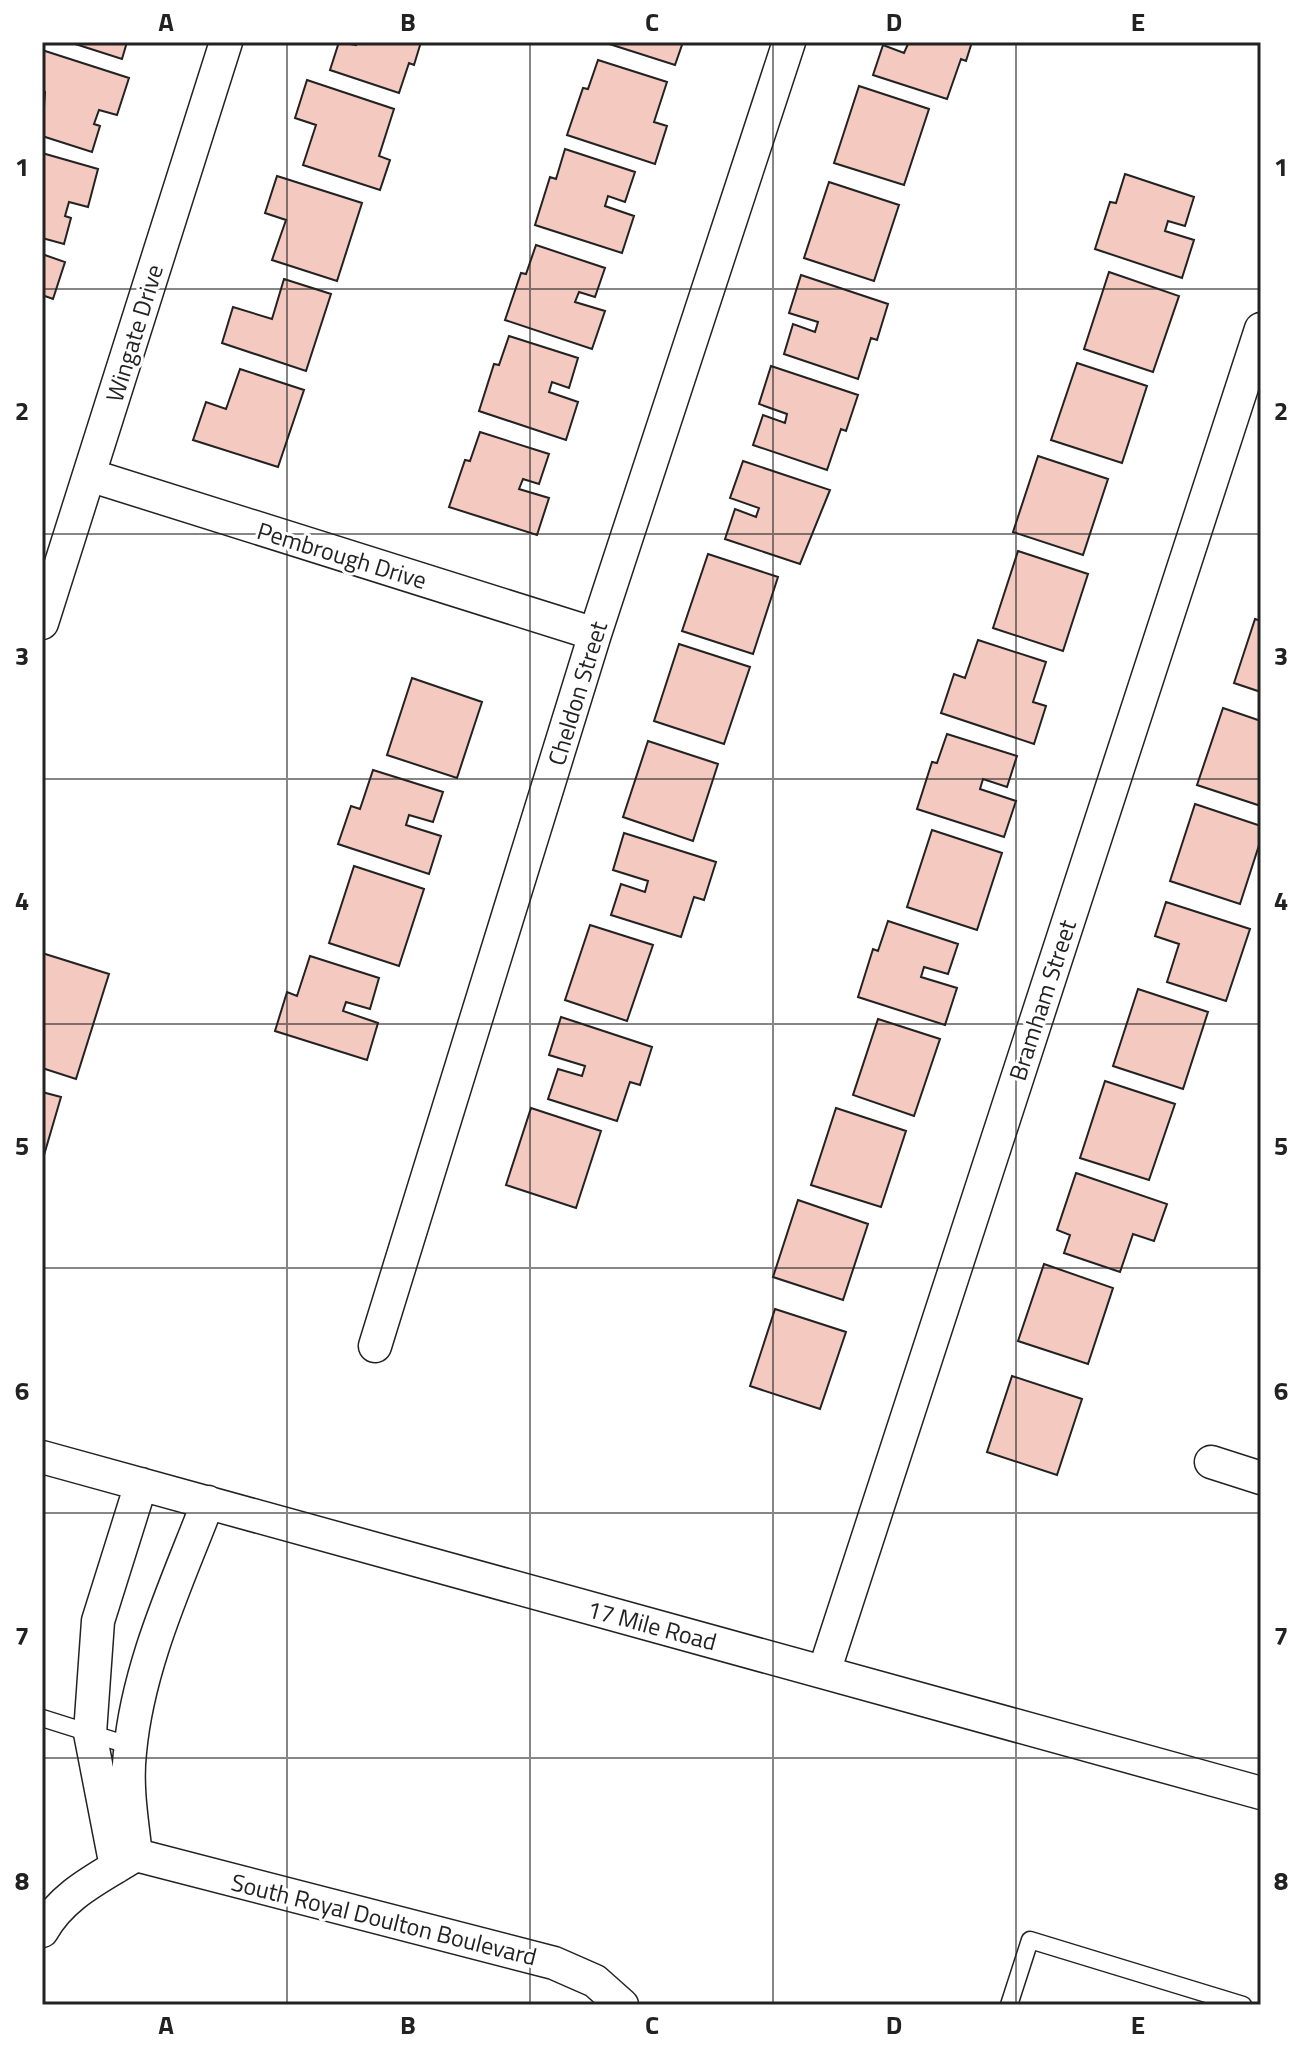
<svg xmlns="http://www.w3.org/2000/svg" width="1303" height="2047" viewBox="0 0 1303 2047" font-family="'Titillium Web',sans-serif">
<style>
.building{fill:#f3c9c0;stroke:#222;stroke-width:2}
.lines{fill:none;stroke-linecap:round;stroke-linejoin:round}
.service-casing{stroke:#222;stroke-width:19}
.minor-casing{stroke:#222;stroke-width:35}
.service{stroke:#fff;stroke-width:16}
.minor{stroke:#fff;stroke-width:32}
.grid{fill:none;stroke:#222;stroke-width:2;stroke-opacity:0.55}
.labels{text-anchor:middle;dominant-baseline:central;stroke-width:6;stroke-linejoin:round;paint-order:stroke}
.street-label{font-size:24px;fill:#222;stroke:#fff}
.neatline{fill:none;stroke:#222;stroke-width:3}
.grid-label{font-size:26px;text-anchor:middle;font-weight:bold;fill:#222}
</style>
<rect width="100%" height="100%" fill="#fff"/>
<!-- building -->
<path class="building" d="M69,42H127L122,59Z
M339,42L356,45L357,42H421L414,65L409,63L399,93L330,70Z
M603,42H683L675,65Z
M902,42H972L966,61L961,59L947,99L873,75L883,45L904,53L908,44Z
M42,50L129,78L117,115L99,110L94,124L100,126L92,152L42,136L45,92L42,91Z
M598,60L667,82L654,122L667,126L655,164L567,135L583,88L588,89Z
M307,80L394,109L379,156L390,160L380,190L303,165L316,125L295,118Z
M859,86L929,109L904,185L834,163Z
M565,149L635,172L625,202L608,196L605,206L634,216L622,253L535,225L550,177L556,179Z
M42,153L98,169L88,207L69,202L65,216L71,218L64,244L42,238Z
M1125,174L1194,197L1185,226L1168,221L1165,231L1194,240L1182,278L1095,249L1110,202L1116,203Z
M277,176L362,203L337,281L272,260L286,220L265,213Z
M829,182L899,205L874,281L804,258Z
M536,245L605,268L595,297L579,292L575,302L605,311L592,349L505,320L521,273L526,274Z
M42,254L65,262L53,299L42,295Z
M1109,272L1179,296L1153,372L1084,349Z
M801,275L888,304L877,340L871,338L858,379L784,354L793,324L815,332L818,322L789,313Z
M284,279L331,294L306,371L222,343L233,307L272,319Z
M509,336L578,358L569,388L552,382L549,392L578,402L566,440L479,411L494,364L499,365Z
M1077,363L1147,386L1122,463L1051,440Z
M771,366L858,395L846,431L841,429L827,470L753,445L763,415L785,423L787,414L759,404Z
M240,369L304,390L278,467L193,440L206,402L226,409Z
M480,432L549,454L539,484L523,479L519,489L549,498L537,535L449,507L465,460L470,461Z
M1038,456L1108,479L1083,555L1013,532Z
M743,461L830,490L800,564L725,539L735,509L756,517L759,508L730,498Z
M1018,551L1088,574L1063,651L993,628Z
M708,554L778,577L753,654L682,631Z
M1255,619L1261,621V692L1234,683Z
M978,640L1046,662L1033,702L1046,706L1034,744L941,713L954,674L965,678Z
M679,644L750,667L724,744L654,721Z
M412,678L482,702L457,778L387,755Z
M1223,708L1261,721V806L1197,785Z
M947,734L1017,756L1007,787L983,779L980,789L1016,801L1004,837L917,809L932,762L937,763Z
M648,741L718,764L693,841L623,817Z
M373,770L443,792L433,822L409,815L406,825L441,836L429,874L338,844L351,806L360,809Z
M1195,804L1261,826V839L1240,904L1170,881Z
M932,830L1002,853L977,930L907,907Z
M624,833L716,862L704,900L694,897L681,937L611,915L621,884L645,892L648,881L613,870Z
M354,866L424,889L399,966L329,943Z
M1166,902L1250,929L1226,1001L1167,982L1179,944L1155,936Z
M888,921L958,944L948,974L924,967L921,977L957,988L945,1025L858,997L873,949L878,951Z
M590,925L653,945L627,1021L565,1000Z
M42,953L109,974L76,1079L42,1068Z
M310,956L379,978L370,1009L346,1002L343,1011L378,1023L367,1060L275,1031L287,992L297,996Z
M1138,989L1208,1012L1183,1089L1113,1066Z
M561,1017L652,1047L640,1085L630,1082L617,1121L548,1099L558,1069L582,1076L585,1066L549,1055Z
M878,1019L940,1039L914,1116L853,1095Z
M1105,1081L1175,1104L1149,1180L1080,1158Z
M42,1092L61,1097L42,1162Z
M531,1108L601,1131L576,1208L506,1185Z
M836,1108L906,1131L881,1207L811,1185Z
M1076,1173L1167,1204L1154,1241L1133,1234L1120,1272L1064,1253L1070,1235L1057,1230Z
M798,1200L868,1224L843,1300L773,1277Z
M1044,1264L1113,1288L1088,1364L1018,1341Z
M775,1309L846,1332L820,1409L750,1386Z
M1012,1376L1082,1399L1057,1475L987,1452Z"/>
<g class="lines">
<defs>
<path id="service" d="M42,1718L131,1746
M1009,2005L1030,1940L1243,2005"/>
<path id="minor" d="M89,475L595,634
M42,623L226,42
M375,1346L595,634L789,42
M42,1457L1261,1793
M1211,1462L1261,1478
M824,1672L1261,329
M136,1855L554,1963L595,1981L622,2005
M136,1855C132,1821 126,1786 130,1752C138,1665 177,1583 208,1502
M116,1867L90,1733L98,1621L141,1484
M42,1931C63,1894 99,1878 134,1856"/>
</defs>
<!-- service casing -->
<use href="#service" class="service-casing"/>
<!-- minor casing -->
<use href="#minor" class="minor-casing"/>
<!-- service -->
<use href="#service" class="service"/>
<!-- minor -->
<use href="#minor" class="minor"/>
</g>
<!-- grid -->
<path class="grid" d="M287,42V2005M530,42V2005M773,42V2005M1016,42V2005M42,289H1261M42,534H1261M42,779H1261M42,1024H1261M42,1268H1261M42,1513H1261M42,1758H1261"/>
<g class="labels">
<!-- street labels -->
<g class="street-label">
<text transform="translate(134 333) rotate(-73)">Wingate Drive</text>
<text transform="translate(342 555) rotate(17)">Pembrough Drive</text>
<text transform="translate(577 693) rotate(-73)">Cheldon Street</text>
<text transform="translate(1042 1000) rotate(-72)">Bramham Street</text>
<text transform="translate(652 1625) rotate(15)">17 Mile Road</text>
<text transform="translate(384 1919) rotate(14)">South Royal Doulton Boulevard</text>
</g>
</g>
<!-- border -->
<rect width="1303" height="2047" fill="none" stroke="#ffffff" stroke-width="88"/>
<rect x="44" y="44" width="1215" height="1959" class="neatline"/>
<g class="grid-label">
<text x="166" y="31">A</text>
<text x="408" y="31">B</text>
<text x="652" y="31">C</text>
<text x="894" y="31">D</text>
<text x="1138" y="31">E</text>
<text x="22" y="176">1</text>
<text x="1281" y="176">1</text>
<text x="22" y="420">2</text>
<text x="1281" y="420">2</text>
<text x="22" y="665">3</text>
<text x="1281" y="665">3</text>
<text x="22" y="910">4</text>
<text x="1281" y="910">4</text>
<text x="22" y="1155">5</text>
<text x="1281" y="1155">5</text>
<text x="22" y="1400">6</text>
<text x="1281" y="1400">6</text>
<text x="22" y="1645">7</text>
<text x="1281" y="1645">7</text>
<text x="22" y="1890">8</text>
<text x="1281" y="1890">8</text>
<text x="166" y="2034">A</text>
<text x="408" y="2034">B</text>
<text x="652" y="2034">C</text>
<text x="894" y="2034">D</text>
<text x="1138" y="2034">E</text>
</g>
</svg>
